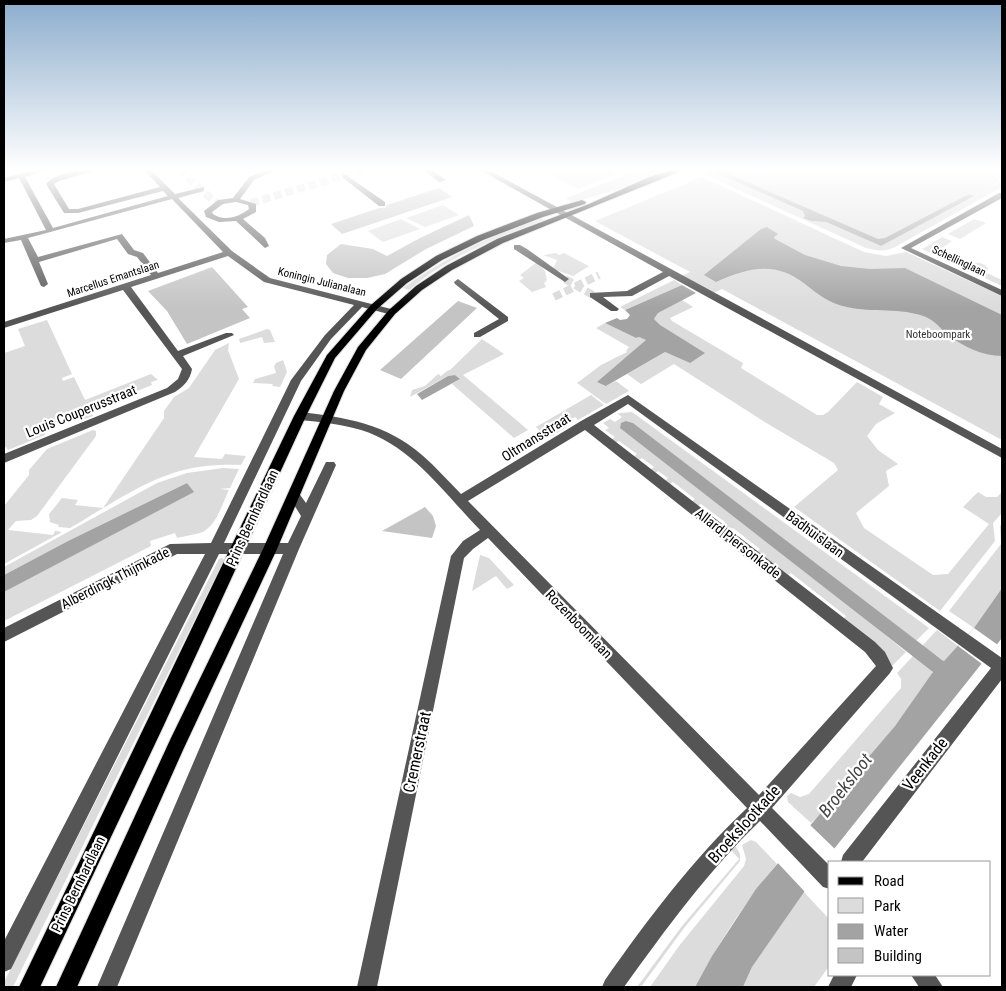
<svg xmlns="http://www.w3.org/2000/svg" width="1006" height="991" viewBox="0 0 1006 991" font-family="'Roboto Condensed',sans-serif">
<style>
.green{fill:#dcdcdc}
.water{fill:#a3a3a3}
.pier{fill:#fff}
.building{fill:#c4c4c4}
.lines{fill:none;stroke-linecap:round;stroke-linejoin:round}
.minor-tunnel{stroke:#d9d9d9;stroke-width:8;stroke-dasharray:8 4;stroke-linecap:butt}
.major-casing{stroke:#dbdbdb;stroke-width:2}
.minor{fill:#555;fill-rule:evenodd}
.major{fill:#000;fill-rule:evenodd}
.labels{text-anchor:middle;dominant-baseline:central;stroke-width:4.5;stroke-linejoin:round;paint-order:stroke}
.far-street-label{font-size:11px;fill:#000;stroke:#fff}
.far-park-label{font-size:11px;fill:#333;stroke:#fff}
.street-label{font-size:14px;fill:#000;stroke:#fff}
.near-street-label{font-size:16px;fill:#000;stroke:#fff}
.near-water-label{font-size:18px;font-style:italic;fill:#444;stroke:#fff}
</style>
<rect width="100%" height="100%" fill="#fff"/>
<!-- green -->
<path class="green" d="M540,169H604L615,174L578,189Z
M641,169H663L622,188L572,203L566,198Z
M713,169H719L716,173L803,211L806,214L804,218L811,221L826,222L881,246L973,196L883,244L720,172L726,169H1002V178L987,189L1002,180V187L895,247C885,252 877,251 866,248L704,174Z
M702,177L864,252L886,256L906,252L1002,296V440L722,289L713,293L682,276L690,272L595,221Z
M443,205L459,215L425,227L406,218Z
M540,217L544,220C497,238 449,256 409,290L403,288C447,256 490,237 540,217Z
M401,219L420,229L383,242L368,231Z
M974,219L986,223L960,239L948,234Z
M942,237L952,241L939,250C946,254 957,261 965,263C974,264 980,260 988,268L987,273L1002,280V286L922,249Z
M556,253L559,255L564,253L589,266L573,276L553,269L557,260L543,255Z
M537,262L545,271L547,280L544,283L546,287L532,292L519,281L524,278L520,275Z
M674,280L682,285L625,310L620,307Z
M682,300L693,307L670,318L672,321L743,363L741,368L817,415H823L828,412L857,382L883,397L879,404L895,413L876,424L867,436L878,450L898,464L886,471L889,486L856,513L864,528L933,575L948,574L989,524L963,507L978,492L986,497H997L1002,492V513L993,523L995,541L940,611L794,507L838,470L834,463L768,424L674,364L641,384L627,374L665,352L690,363L654,319L658,313Z
M47,320L72,374L62,378L63,381L74,377L85,400L151,374L158,380L151,382L152,385L90,410L93,416L79,421L76,414L43,427L45,435L8,450L6,447L4,448V353L25,346L18,329Z
M605,323L636,338L639,337L646,340L606,386L616,381L629,391L606,404L577,383L601,365L627,352L626,351L629,347L596,328Z
M267,329L270,330L275,342L264,343L262,337L240,343L239,339Z
M482,339L504,354L463,375L528,430L514,438L452,384L460,379L455,375L448,376L410,397L412,390L425,386L438,374L441,376L447,371L450,370Z
M229,343L228,350L239,379L194,457L222,459L225,454L246,456L241,465C218,464 194,466 173,473C137,485 103,509 70,528L58,527L59,525L50,522L49,514L62,498L78,500L75,505L103,508L164,418V411L174,397L189,388L215,350Z
M283,360L287,372L280,387L272,386L273,384L253,383L255,379L276,373L274,366L276,363Z
M591,395L604,405L578,420L575,417L564,424L567,427L548,438L536,427Z
M632,412L929,628L916,641L633,423L626,421L906,652L892,666L886,654L842,620L846,616L791,573L786,577L756,553L760,549L733,528L728,531L721,526L725,522L701,504L696,507L691,502L695,499L673,482L669,485L664,482L668,478L658,471L654,474L650,470L654,467L642,458L638,461L633,457L637,454L619,441L615,443L611,440L615,437L605,430L609,428L603,423L610,419L615,422L622,417L618,414L620,413Z
M93,430L96,431V436L37,516L31,520L16,521L8,530L53,535L55,531L62,532L4,564V506L29,475V470L47,449Z
M223,468L239,469L230,488L220,489L229,490C222,504 216,528 200,533C193,535 184,536 177,538L175,533L150,541L151,546L4,621V592L193,492L187,483L68,541L4,575V567L157,483L187,473Z
M1002,523V588L974,628L949,611L1001,544L1000,526Z
M480,555L489,558L514,585L507,589L496,576L472,591Z
M222,558L224,560L13,987H4V982L219,559Z
M937,630L958,646L944,661L922,646Z
M913,656L932,670L933,675L895,726L822,813L811,823L788,802L787,796L791,793L800,797L809,794L901,688V679L897,673Z
M751,840L756,842L777,864C745,902 718,944 695,987H650L679,946L744,866L746,859L742,845Z
M735,845L740,854V861L684,928L641,987H637L682,926L739,859L731,850Z
M803,891L830,920V965L814,987H743L752,967Z"/>
<!-- water -->
<path class="water" d="M719,169H734L729,172V174L878,239L885,238L969,194L974,196L881,246L826,222L811,221L803,218L805,216L803,211L716,173Z
M767,227L778,234L774,237L775,239L805,255L841,266L870,269L905,268L1002,315V356C982,356 962,346 947,334C940,328 935,321 926,317C901,307 873,313 847,307C830,304 818,294 805,284C775,260 747,268 716,282L704,275L761,229Z
M682,285L696,293L658,313L654,319L660,325L705,353L690,363L665,352L606,386L597,382L646,340L639,337L636,338L605,323L617,318L620,320L627,319L630,315L625,310Z
M455,375L460,379L422,400L417,394L448,376Z
M626,421L633,423L942,660L944,661L974,628L1002,588V638L834,849L752,967L743,987H695L712,956L756,889L895,726L933,672L620,428L621,423Z
M187,483L194,492L4,592V575L68,541Z"/>
<!-- pier -->
<path class="pier" d="M974,628L998,645L982,664L958,646Z
M808,823L836,850L805,892L776,861Z"/>
<!-- building -->
<path class="building" d="M439,188L452,197L342,234L331,224L379,208H385L387,205Z
M469,215L474,226L426,249L385,274L367,278H348L333,273L326,264L327,255L341,244L373,249L387,256L420,238Z
M212,267L248,307L242,309L250,318L187,344L167,311L148,291Z
M458,301L477,308L401,379L380,370Z
M425,507L433,516L436,526L432,538L382,531Z"/>
<g class="lines">
<!-- minor-tunnel -->
<path class="minor-tunnel" d="M179,169L217,204
M251,203L365,169
M565,279L593,295
M554,297L599,275"/>
<defs>
<path id="major" d="M675,169H686L503,243L452,270L422,290L395,314L366,350L344,391L277,549L183,750L77,987H56L171,738L263,549L334,391L358,347L389,310L416,286L446,266L497,239L589,204L649,177Z
M582,200L586,202L585,204L543,217L483,240L442,260L407,283L377,309L335,358L306,416L163,727L40,987H19L294,416L327,355L371,305L401,279L436,256L477,236L537,213Z"/>
</defs>
<!-- major casing -->
<use href="#major" class="major-casing"/>
<!-- minor -->
<path class="minor" d="M38,169H51L25,177L53,228L168,196L163,191L78,213H64L46,184C58,171 84,169 100,169L59,181L54,184L69,209H78L160,187L143,169H150L175,194L204,187V191L178,198L232,251L270,278L395,310L397,312L392,315L362,307L331,339L301,381L224,543H288L301,516L288,495L290,492H298L306,503L326,462H334L336,465L299,549L117,987H97L283,554H219L11,969L4,972V941L205,554H177L4,642V628L170,544L211,543L291,380L325,335L354,305L264,282L228,256L131,287L178,351L226,333H232L234,335L183,356L192,369C190,380 184,386 175,392L4,463V454L167,388L178,379L182,369L123,290L4,328V322L151,275L137,257L128,254L117,239L39,262L48,284L44,287L41,286L21,240L4,243V239L46,230L19,178L4,182V178ZM172,199L223,252L158,273L143,253L134,250L122,234L38,257L28,238Z
M267,169H279L254,180L240,199L256,204V212L243,219L265,238L269,246L265,248L236,221L219,222L206,217L204,211L218,200L233,198L249,177ZM236,202L248,205L249,209C239,217 224,222 213,214L212,212L223,204Z
M422,169H430L446,180L439,182Z
M478,169H487L1002,449V458L669,276L632,296L603,297L619,309L617,311H611L590,297V293L627,291L663,272Z
M342,175H346L385,202V206H379L342,177Z
M999,193H1002V198L911,248L1002,290V296L901,248Z
M514,245H520L527,249L569,279L565,282L514,249Z
M458,279L508,317V321L480,337H474V333L499,319L455,284L454,282Z
M628,395L1002,658V679L862,862H841L843,855L991,668L628,404L594,425L875,642L885,652L893,668L890,673L772,808L830,866V889L823,887L760,821C708,871 666,929 624,987H602L605,980C648,919 693,859 747,808L488,538L473,549L464,558L377,987H357L451,556L463,541L480,530C445,494 411,445 361,430C341,424 320,422 300,420L294,416L300,412C345,417 387,424 422,455C436,467 448,481 461,494L581,421ZM585,430L865,652L876,666L759,795L468,501Z
M834,975H857L851,987H828Z
M911,975H935L943,987H919Z"/>
<!-- major -->
<use href="#major" class="major"/>
</g>
<!-- sky -->
<linearGradient id="sky" x2="0" y2="1"><stop stop-color="#8cadcc"/><stop offset="0.55" stop-color="#fff"/><stop offset="1" stop-color="#fff" stop-opacity="0"/></linearGradient>
<rect width="1006" height="308" fill="url(#sky)"/>
<g class="labels">
<!-- far-street labels -->
<g class="far-street-label">
<text transform="translate(959 261) rotate(25)">Schellinglaan</text>
<text transform="translate(113 279) rotate(-18)">Marcellus Emantslaan</text>
<text transform="translate(322 282) rotate(14)">Koningin Julianalaan</text>
</g>
<!-- far-park labels -->
<g class="far-park-label">
<text x="938" y="334">Noteboompark</text>
</g>
<!-- street labels -->
<g class="street-label">
<text transform="translate(81 411) rotate(-22)">Louis Couperusstraat</text>
<text transform="translate(536 437) rotate(-32)">Oltmansstraat</text>
<text transform="translate(252 518) rotate(-65)">Prins Bernhardlaan</text>
<text transform="translate(815 534) rotate(36)">Badhuislaan</text>
<text transform="translate(738 543) rotate(38)">Allard Piersonkade</text>
<text transform="translate(115 578) rotate(-27)">Alberdingk Thijmkade</text>
<text transform="translate(579 624) rotate(46)">Rozenboomlaan</text>
<text transform="translate(78 884) rotate(-64)">Prins Bernhardlaan</text>
</g>
<!-- near-street labels -->
<g class="near-street-label">
<text transform="translate(417 752) rotate(-78)">Cremerstraat</text>
<text transform="translate(925 764) rotate(-52)">Veenkade</text>
<text transform="translate(744 824) rotate(-48)">Broekslootkade</text>
</g>
<!-- near-water labels -->
<g class="near-water-label">
<text transform="translate(845 785) rotate(-52)">Broeksloot</text>
</g>
</g>
<!-- border -->
<rect width="1006" height="991" fill="none" stroke="#000000" stroke-width="10"/>
<!-- legend -->
<rect x="828" y="861" width="162" height="115" fill="#ffffff" stroke="#999999"/>
<rect x="838" y="877" width="25" height="8" fill="#000000" stroke="#999999"/>
<text x="874" y="886" font-size="15" fill="#000000">Road</text>
<rect x="838" y="898" width="25" height="15" fill="#dcdcdc" stroke="#999999"/>
<text x="874" y="911" font-size="15" fill="#000000">Park</text>
<rect x="838" y="924" width="25" height="15" fill="#a3a3a3" stroke="#999999"/>
<text x="874" y="936" font-size="15" fill="#000000">Water</text>
<rect x="838" y="948" width="25" height="15" fill="#c4c4c4" stroke="#999999"/>
<text x="874" y="961" font-size="15" fill="#000000">Building</text>
</svg>
